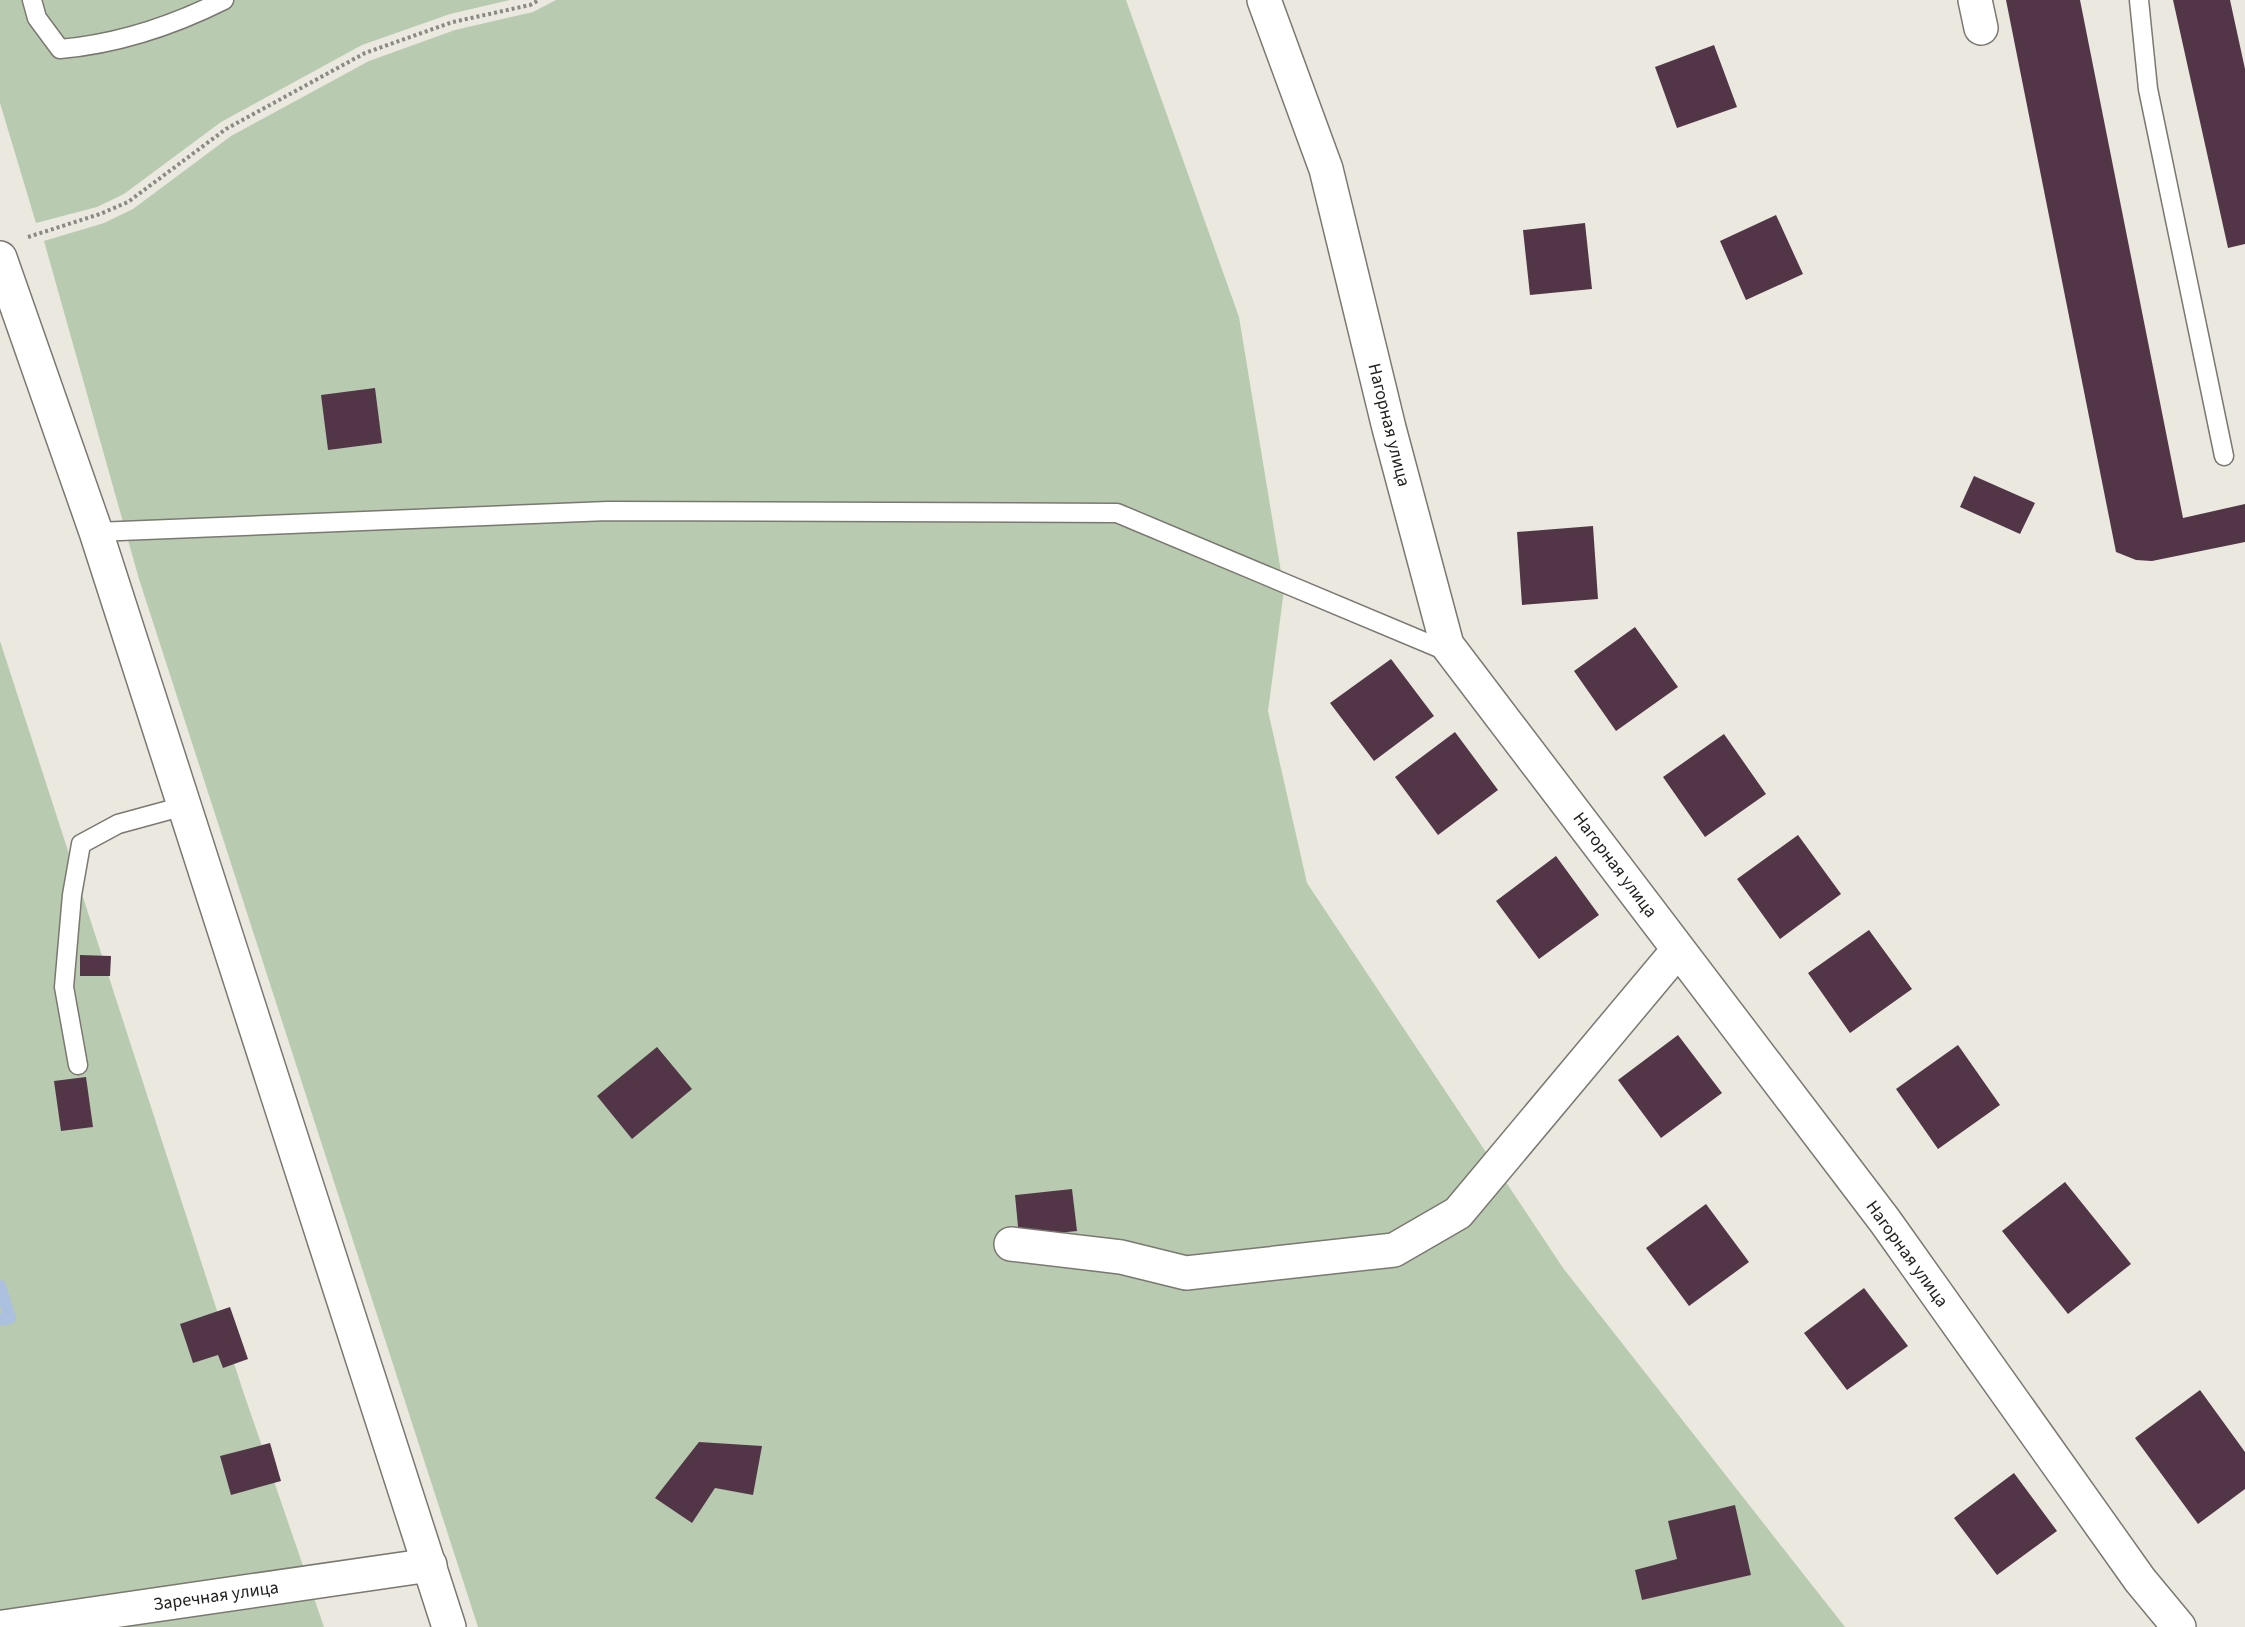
<svg xmlns="http://www.w3.org/2000/svg" width="2245" height="1627" viewBox="0 0 2245 1627" font-family="'Source Sans 3',sans-serif">
<style>
.green{fill:#b8cbb0}
.lines{fill:none;stroke-linecap:round;stroke-linejoin:round}
.stream{stroke:#acc0df;stroke-width:12}
.building{fill:#523648}
.lane-casing{stroke:#7a7870;stroke-width:21}
.street-casing{stroke:#7a7870;stroke-width:36}
.primary-casing{stroke:#7a7870;stroke-width:36}
.path{stroke:#8a8982;stroke-width:4;stroke-dasharray:3 3;stroke-linecap:butt}
.lane{stroke:#fff;stroke-width:18}
.street{stroke:#fff;stroke-width:33}
.primary{stroke:#fff;stroke-width:33}
.labels{text-anchor:middle;dominant-baseline:central;stroke-width:6;stroke-linejoin:round;paint-order:stroke}
.street-label{font-size:18px;fill:#22221e;stroke:#fff}
</style>
<rect width="100%" height="100%" fill="#eae8df"/>
<!-- green -->
<path class="green" d="M0,0H510L450,14L362,45L221,122L124,194L97,207L36,223L0,103Z
M556,0H1126L1239,317L1284,590L1268,711L1307,883L1563,1268L1845,1627H478L139,579L44,241L104,223L133,209L231,136L369,61L455,30L533,12Z
M0,641L243,1391L324,1627H0Z"/>
<g class="lines">
<!-- stream -->
<path class="stream" d="M0,1286L10,1318L0,1320"/>
</g>
<!-- building -->
<path class="building" d="M2006,0H2080L2183,518L2245,504V542L2152,561L2136,560L2116,552Z
M2173,0H2230L2245,69V244L2228,248Z
M1714,45L1737,107L1677,128L1655,67Z
M1776,215L1803,274L1746,300L1720,241Z
M1585,223L1592,289L1530,295L1523,230Z
M375,388L382,443L328,450L321,395Z
M1974,476L2035,503L2020,534L1960,507Z
M1593,526L1598,599L1522,605L1517,532Z
M1635,627L1678,687L1616,731L1574,671Z
M1391,659L1434,716L1374,761L1330,703Z
M1455,732L1498,790L1438,835L1395,777Z
M1724,734L1766,794L1705,837L1663,777Z
M1798,835L1841,894L1780,939L1737,879Z
M1556,856L1599,915L1539,959L1496,901Z
M1869,930L1912,989L1850,1033L1808,973Z
M80,955L111,956L110,976H80Z
M1678,1035L1722,1093L1661,1138L1618,1080Z
M1958,1045L2000,1105L1938,1149L1896,1089Z
M657,1047L692,1089L632,1139L597,1096Z
M86,1077L93,1127L61,1131L54,1081Z
M2065,1182L2131,1264L2068,1314L2002,1231Z
M1072,1189L1077,1231L1019,1237L1015,1195Z
M1706,1204L1749,1262L1689,1306L1646,1248Z
M1864,1288L1908,1346L1847,1390L1804,1333Z
M230,1307L248,1359L223,1368L218,1355L193,1363L180,1324Z
M2200,1390L2245,1452V1489L2198,1524L2135,1438Z
M699,1442L762,1446L753,1495L715,1488L692,1523L655,1498Z
M270,1443L281,1481L231,1495L220,1456Z
M2014,1473L2057,1531L1997,1575L1954,1518Z
M1735,1505L1751,1575L1642,1600L1635,1570L1677,1559L1668,1521Z"/>
<g class="lines">
<defs>
<path id="lane" d="M32,0L37,18L60,49C117,44 172,26 224,0
M2139,0L2148,89L2224,456
M96,532L608,511L1117,513L1451,653
M78,1065L64,987L72,895L81,844L118,824L184,806"/>
<path id="street" d="M1264,0L1326,169L1389,428L1447,645L1885,1221L2140,1580L2179,1627
M1975,0L1981,28
M1011,1244L1121,1257L1186,1273L1394,1250L1458,1213L1678,950
M3,1627L430,1565"/>
<path id="primary" d="M0,258L96,532L449,1627"/>
</defs>
<!-- lane casing -->
<use href="#lane" class="lane-casing"/>
<!-- street casing -->
<use href="#street" class="street-casing"/>
<!-- primary casing -->
<use href="#primary" class="primary-casing"/>
<!-- path -->
<path class="path" d="M28,237L100,214L128,202L226,129L365,53L453,22L530,5L539,0"/>
<!-- lane -->
<use href="#lane" class="lane"/>
<!-- street -->
<use href="#street" class="street"/>
<!-- primary -->
<use href="#primary" class="primary"/>
</g>
<g class="labels">
<!-- street labels -->
<g class="street-label">
<text transform="translate(1389 425) rotate(76)">Нагорная улица</text>
<text transform="translate(1615 865) rotate(53)">Нагорная улица</text>
<text transform="translate(1907 1254) rotate(54)">Нагорная улица</text>
<text transform="translate(216 1596) rotate(-8)">Заречная улица</text>
</g>
</g>
</svg>
